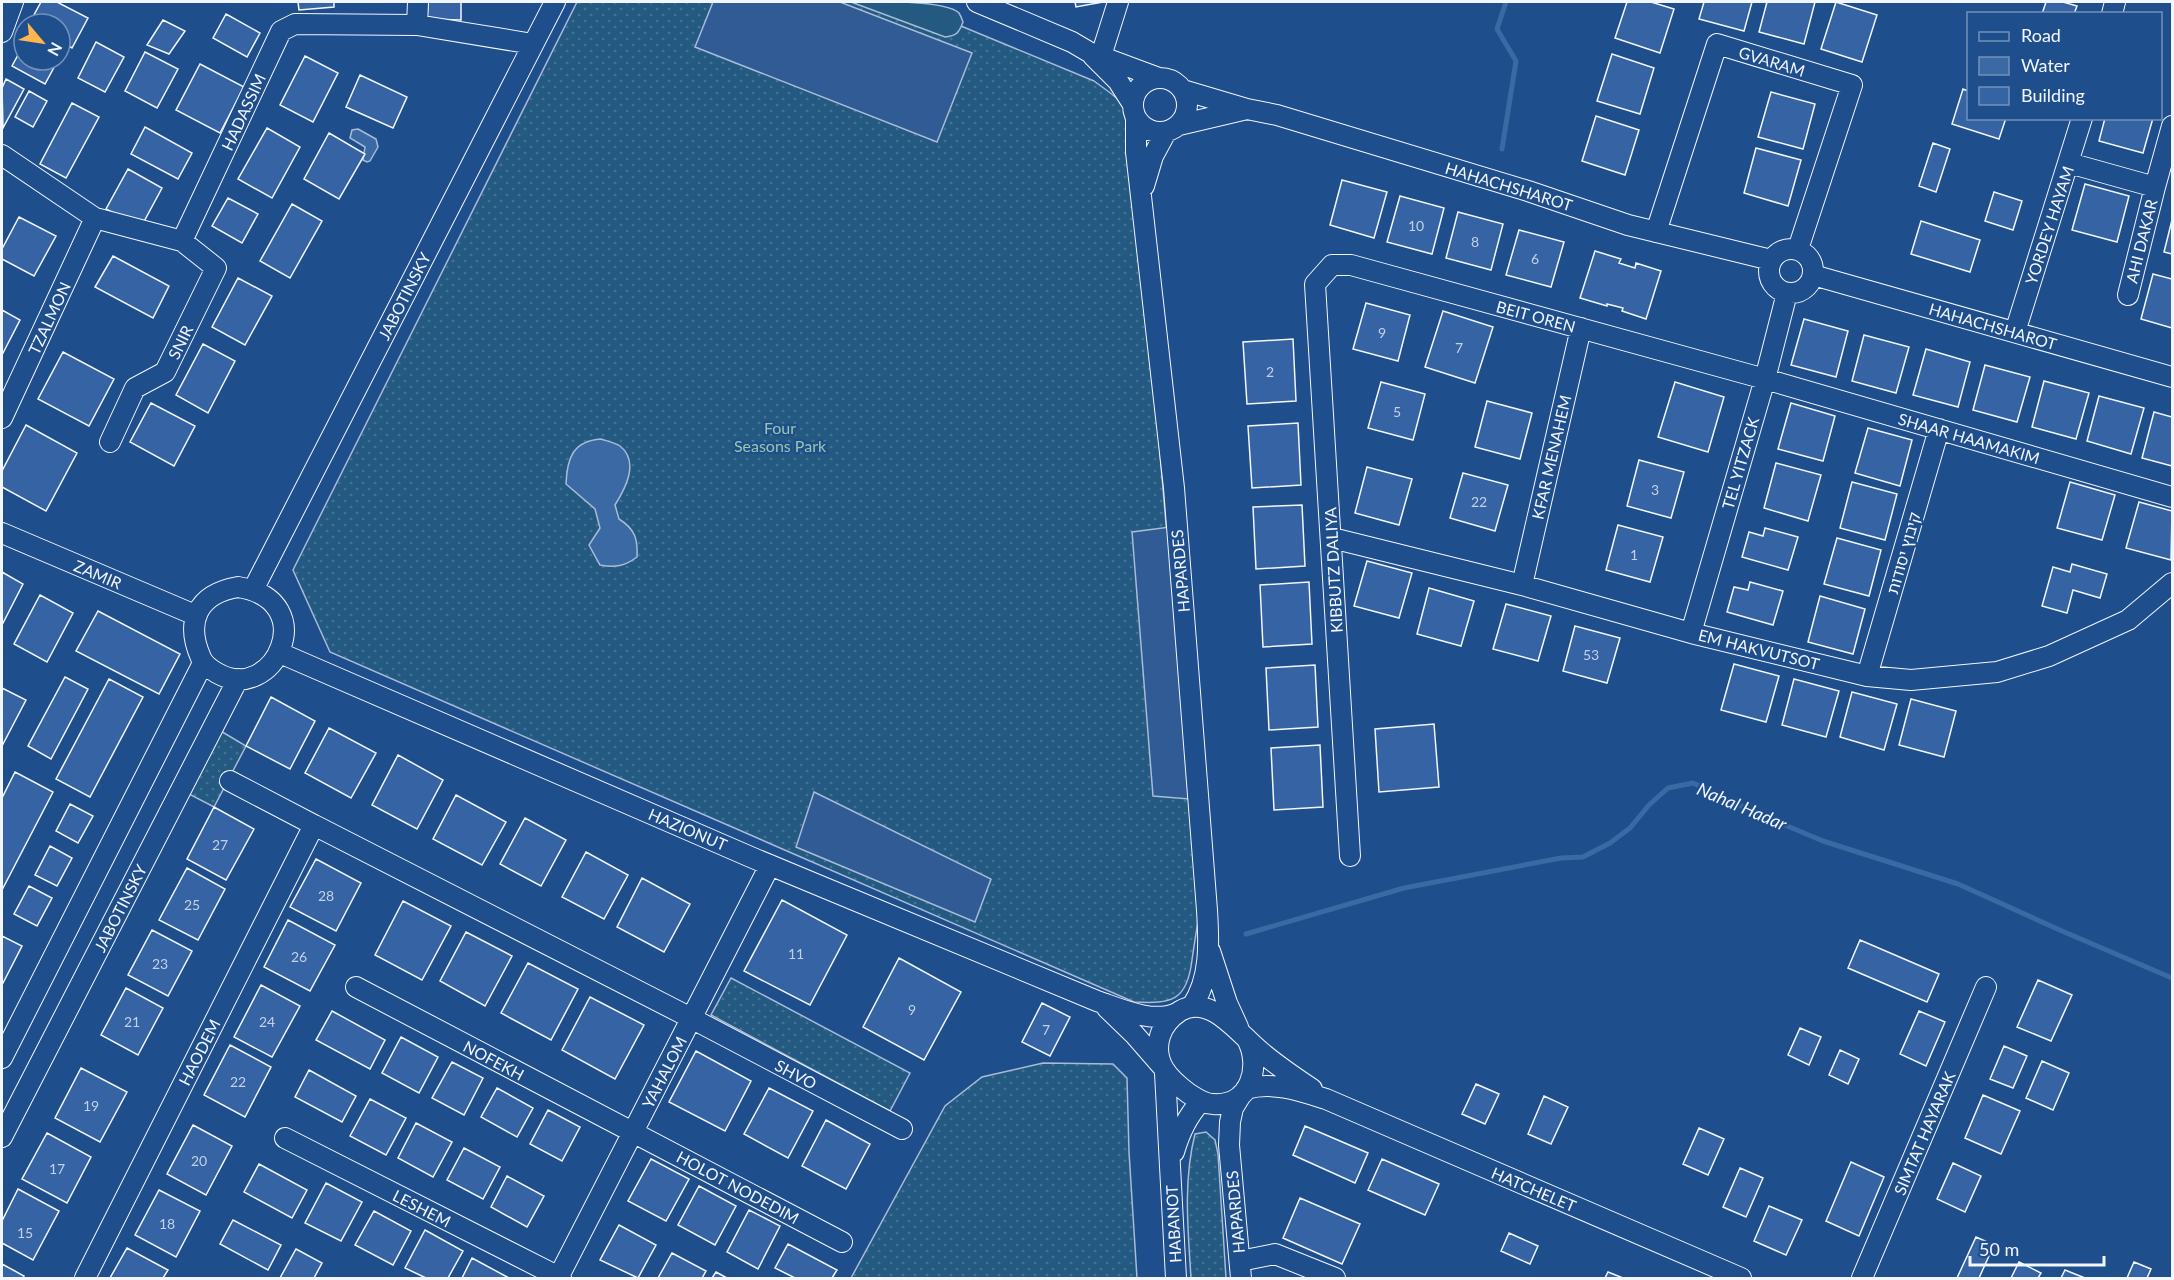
<svg xmlns="http://www.w3.org/2000/svg" width="2174" height="1280" viewBox="0 0 2174 1280" font-family="Lato,'Noto Sans Hebrew',sans-serif">
<style>
.grass{fill:url(#grass-dots);stroke:#a8bbd7;stroke-width:1.5}
.garden{fill:#245a82;stroke:#a8bbd7;stroke-width:1.5}
.parking{fill:#305b95;stroke:#a8bbd7;stroke-width:1.5}
.water{fill:#3b69a3;stroke:#a8bbd7;stroke-width:1.5}
.lines{fill:none;stroke-linecap:round;stroke-linejoin:round}
.stream{stroke:#3b69a3;stroke-width:5}
.building{fill:#3563a3;stroke:#f2f6ff;stroke-width:1.5}
.minor-casing{stroke:#f2f6ff;stroke-width:22}
.minor{stroke:#1f4e8c;stroke-width:20}
.labels{text-anchor:middle;dominant-baseline:central;stroke-width:4.5;stroke-linejoin:round;paint-order:stroke}
.number-label{font-size:14px;fill:#c3d1e8}
.street-label{font-size:16px;fill:#f2f6ff;stroke:#1f4e8c}
.park-label{font-size:16px;fill:#97c8a6;stroke:#1f4e8c}
.water-label{font-size:18px;font-style:italic;fill:#f2f6ff;stroke:#1f4e8c}
</style>
<defs>
<pattern id="grass-dots" width="8" height="8" patternUnits="userSpaceOnUse" patternTransform="scale(1.5)"><rect width="8" height="8" fill="#245a82"/><path d="M2 2h.1M6 6h.1" fill="none" stroke="#447295" stroke-width="1.8" stroke-linecap="round"/></pattern>
</defs>
<rect width="100%" height="100%" fill="#1f4e8c"/>
<!-- grass -->
<path class="grass" d="M577,2H903L1094,81C1121,101 1127,101 1133,135L1199,913C1197,929 1194,945 1192,960C1187,1001 1172,1004 1134,1002L330,652L293,570Z
M219,730L246,746L214,807L187,793Z
M731,978L910,1073L890,1111L711,1015Z
M1043,1063L1113,1064L1127,1078L1129,1152L1137,1278H851L945,1106L982,1077Z
M1206,1132L1215,1140L1218,1154L1226,1278H1191C1188,1230 1183,1181 1195,1134Z"/>
<!-- garden -->
<path class="garden" d="M851,2C873,1 946,0 959,13C961,16 962,19 963,22C959,33 956,36 945,37Z"/>
<!-- parking -->
<path class="parking" d="M713,2H840L972,53L937,142L695,47Z
M1170,527L1189,799L1153,796L1132,532Z
M814,792L991,879L975,922L796,847Z"/>
<!-- water -->
<path class="water" d="M358,129L376,139L378,147L370,161L367,162L363,160L365,147L350,138L352,130Z
M601,439C607,441 616,443 620,446C640,462 625,489 615,505L619,519C635,529 638,539 637,557C625,566 615,568 600,565L589,545L600,528L595,509L566,484C567,458 573,441 601,439Z"/>
<g class="lines">
<!-- stream -->
<path class="stream" d="M1502,149L1516,61L1497,29L1506,2
M1246,934L1404,888L1561,858L1583,857L1610,843L1630,828L1649,805L1668,788L1693,783L1754,812L1823,841L1958,884L2062,931L2172,978"/>
</g>
<!-- building -->
<path class="building" d="M41,2H57L88,18L72,48L60,41V24H29Z
M298,2H334V7L299,10Z
M428,2H461V20L427,19Z
M1075,2H1103L1076,7Z
M1627,2H1651L1674,9L1660,53L1615,38Z
M1704,2H1752L1744,31L1699,19Z
M1767,2H1815L1804,44L1759,32Z
M1836,2L1877,15L1862,62L1821,49Z
M2046,2H2063L2077,6L2074,14H2042Z
M226,14L260,33L247,57L213,38Z
M163,20L185,31L169,54L147,45Z
M96,42L124,57L105,92L78,78Z
M24,44V60H58L45,84L12,66Z
M145,52L178,69L157,108L125,91Z
M1612,54L1654,68L1640,114L1597,101Z
M305,56L338,73L313,122L280,105Z
M200,64L244,87L220,133L176,110Z
M360,75L407,97L393,128L346,107Z
M6,79L24,89L3,128L2,88Z
M1963,89L1968,91V118H2006L1999,139L1952,124Z
M29,91L47,101L33,127L15,117Z
M1771,92L1815,104L1803,149L1758,137Z
M72,103L99,117L66,178L40,164Z
M1596,116L1639,130L1625,175L1582,161Z
M2105,118H2153L2143,153L2099,141Z
M145,127L192,153L178,179L131,154Z
M267,128L300,147L272,198L238,179Z
M329,133L365,154L339,199L304,179Z
M1933,143L1950,149L1936,192L1919,186Z
M1756,148L1801,160L1788,206L1744,193Z
M128,169L162,188L141,227L106,209Z
M1342,180L1387,192L1374,238L1330,225Z
M2085,184L2129,196L2117,242L2072,230Z
M1994,192L2022,201L2013,230L1985,221Z
M1400,196L1444,208L1432,254L1387,242Z
M228,198L258,214L242,243L212,226Z
M292,204L322,221L290,278L260,261Z
M1458,212L1503,224L1491,270L1446,258Z
M19,217L56,236L34,276L2,259V249Z
M2172,220V254L2164,252Z
M1921,221L1980,240L1970,272L1911,254Z
M1519,230L1564,242L1551,287L1506,275Z
M1595,251L1621,259L1619,263L1635,268L1636,263L1661,271L1646,319L1622,311L1623,308L1607,304V306L1580,298Z
M113,256L169,286L153,318L95,287Z
M2153,274L2172,279V328L2141,319Z
M238,278L272,296L245,345L212,327Z
M1366,303L1410,315L1398,361L1353,349Z
M2,310L20,320L2,355Z
M1443,311L1493,327L1475,383L1425,367Z
M1804,319L1848,331L1836,377L1791,365Z
M1864,335L1909,347L1896,393L1852,381Z
M1293,339L1296,401L1247,404L1243,342Z
M203,344L235,361L208,413L176,395Z
M1926,349L1970,362L1958,407L1913,395Z
M63,352L114,379L89,426L38,399Z
M1985,365L2030,377L2017,422L1973,410Z
M2044,381L2089,393L2076,439L2032,427Z
M1381,382L1425,394L1413,440L1368,428Z
M1675,382L1724,397L1708,452L1658,437Z
M2099,396L2144,408L2131,454L2087,441Z
M1487,401L1532,413L1520,459L1475,447Z
M151,403L195,426L174,466L130,442Z
M1791,403L1835,416L1823,461L1778,449Z
M2154,412L2172,417V466L2142,458Z
M1298,423L1301,485L1252,488L1248,426Z
M26,425L77,453L46,511L2,487V471Z
M1868,428L1912,440L1900,486L1855,473Z
M1639,460L1684,472L1671,518L1627,506Z
M1776,463L1821,475L1808,521L1764,508Z
M1367,467L1412,479L1399,525L1355,513Z
M1463,473L1508,485L1495,531L1450,518Z
M1852,482L1897,494L1885,540L1840,528Z
M2070,482L2115,495L2102,540L2057,528Z
M2139,502L2172,511L2171,560L2126,548Z
M1302,505L1305,566L1256,569L1253,507Z
M1618,525L1663,537L1650,582L1606,570Z
M1765,528L1798,537L1788,570L1742,557L1749,532L1763,536Z
M1837,538L1881,550L1869,596L1824,584Z
M1367,561L1412,573L1399,618L1354,606Z
M2072,564L2107,574L2100,598L2073,590L2067,613L2042,606L2053,567L2070,572Z
M2,572L23,584L2,625Z
M1309,582L1312,644L1263,647L1260,585Z
M1750,582L1783,591L1773,625L1727,612L1734,587L1748,590Z
M1429,588L1474,601L1461,646L1417,634Z
M40,595L73,613L47,662L14,644Z
M1820,596L1865,609L1853,654L1808,642Z
M1506,604L1551,616L1538,661L1493,649Z
M98,611L180,654L159,694L76,651Z
M1575,626L1620,638L1607,683L1563,671Z
M1734,664L1779,676L1766,722L1721,710Z
M1315,665L1318,727L1269,730L1266,668Z
M65,677L88,689L51,759L28,746Z
M109,679L143,697L90,797L56,779Z
M1794,679L1839,691L1826,737L1782,725Z
M2,688L26,700L2,746Z
M1852,692L1897,704L1884,750L1840,737Z
M271,697L315,721L290,769L246,746Z
M1911,699L1956,711L1944,757L1899,745Z
M1434,724L1439,787L1379,792L1375,729Z
M329,728L376,753L351,798L305,773Z
M1320,745L1323,807L1274,810L1271,748Z
M398,755L443,780L417,829L372,805Z
M15,772L53,792L2,890V798Z
M456,795L506,822L482,865L433,839Z
M70,804L93,816L78,843L56,831Z
M214,807L254,829L226,880L187,859Z
M525,818L566,840L541,886L500,864Z
M50,846L72,858L57,886L35,875Z
M586,852L628,875L604,919L562,897Z
M316,859L361,883L336,931L290,907Z
M187,868L225,889L198,940L159,920Z
M642,878L690,904L664,952L617,927Z
M29,886L52,898L37,926L14,914Z
M782,900L847,935L810,1005L744,971Z
M403,901L451,926L422,980L375,955Z
M288,920L335,945L310,991L264,967Z
M152,930L192,951L168,996L128,975Z
M466,932L512,956L485,1006L440,981Z
M2,936L22,946L2,985Z
M1860,940L1939,974L1927,1002L1848,968Z
M899,958L961,992L924,1060L863,1027Z
M528,963L578,989L551,1040L501,1013Z
M2038,980L2072,995L2051,1041L2017,1027Z
M261,985L300,1006L272,1057L234,1037Z
M126,988L163,1008L138,1055L101,1035Z
M590,997L644,1025L615,1079L562,1050Z
M1042,1003L1070,1017L1050,1056L1022,1042Z
M332,1011L385,1040L370,1069L316,1040Z
M1919,1011L1945,1022L1926,1066L1900,1054Z
M1800,1028L1821,1037L1809,1065L1788,1055Z
M401,1037L438,1057L419,1093L382,1073Z
M230,1045L271,1067L245,1117L204,1095Z
M2004,1046L2027,1056L2013,1088L1990,1079Z
M1840,1050L1859,1059L1848,1084L1829,1075Z
M696,1051L751,1081L725,1131L669,1102Z
M2042,1061L2069,1073L2053,1110L2026,1098Z
M452,1062L483,1078L464,1115L432,1098Z
M81,1068L127,1092L100,1142L55,1118Z
M309,1070L356,1096L342,1122L295,1097Z
M1476,1084L1499,1094L1485,1124L1462,1114Z
M497,1088L533,1108L517,1137L481,1117Z
M769,1088L813,1111L788,1158L744,1134Z
M1983,1095L2020,1111L2001,1154L1965,1138Z
M1544,1096L1568,1107L1551,1144L1528,1134Z
M370,1099L406,1118L386,1155L350,1136Z
M548,1110L580,1127L562,1161L530,1144Z
M826,1120L870,1144L846,1189L802,1166Z
M416,1123L452,1142L433,1177L398,1158Z
M193,1125L232,1146L206,1195L167,1174Z
M1305,1126L1368,1153L1355,1183L1293,1155Z
M1699,1128L1724,1139L1708,1175L1683,1164Z
M47,1133L91,1157L67,1203L22,1179Z
M464,1148L500,1167L483,1199L447,1180Z
M651,1159L689,1179L666,1221L628,1201Z
M1382,1159L1439,1184L1425,1215L1368,1190Z
M1851,1162L1884,1177L1859,1236L1826,1221Z
M1953,1163L1981,1176L1965,1212L1937,1199Z
M259,1164L307,1190L292,1218L244,1192Z
M1740,1168L1763,1178L1746,1217L1723,1207Z
M507,1176L544,1196L527,1227L491,1207Z
M326,1183L362,1202L341,1241L305,1223Z
M699,1186L736,1206L715,1245L678,1225Z
M18,1189L59,1211L33,1260L2,1243V1221Z
M159,1190L200,1211L176,1257L135,1235Z
M1300,1198L1360,1224L1342,1264L1283,1238Z
M1769,1206L1802,1220L1786,1255L1754,1241Z
M749,1210L780,1226L758,1269L727,1252Z
M374,1211L411,1231L393,1265L355,1245Z
M233,1220L281,1245L268,1270L220,1244Z
M619,1225L656,1245L638,1278L600,1260Z
M425,1230L463,1251L448,1278H426L405,1268Z
M1509,1233L1538,1246L1530,1264L1501,1251Z
M1976,1237L1994,1245L1979,1278H1957Z
M788,1244L837,1270L832,1278H795L775,1268Z
M127,1248L168,1270L163,1278H110Z
M296,1249L322,1263L314,1278H280Z
M672,1253L706,1271L702,1278H658Z
M472,1258L509,1278H462Z
M2019,1262L2041,1273L2038,1278H2011Z
M2134,1262L2151,1269L2147,1278H2127Z
M2,1264L24,1276L23,1278H2Z
M2065,1270L2085,1278H2061Z
M716,1272L727,1278H712Z
M1608,1272L1623,1278H1605Z"/>
<g class="lines">
<defs>
<path id="minor" d="M977,2L1072,42L1089,52L1159,78
M2112,14L2115,2
M417,25L418,2
M2,32L13,2
M1093,56L1118,81L1132,103
M1101,56L1118,2
M1133 105a27 27 0 1 1 54 0a27 27 0 1 1-54 0Z
M1183,90L1247,109L1277,115L1528,191L1628,225L1771,260
M1136,119V152L1174,488L1207,910C1209,942 1211,978 1192,1006
M1179,125L1247,109
M2,155L95,218L182,241L281,31L295,24L417,25L533,44
M2069,163L2155,187L2128,295
M1144,186L1153,156L1166,132
M2155,187L2172,126
M1656,232L1717,44L1852,85L1798,249
M1769 271a22 22 0 1 1 44 0a22 22 0 1 1-44 0Z
M1813,275L2172,377
M2015,332L2082,118
M2,418L95,218
M110,442L135,388L165,372L216,268L182,241
M2,533L195,615
M1332,538L1522,585L1691,633L1867,676L1911,680L1997,672L2049,656L2128,620L2172,583
M1522,585L1581,328
M238,587C323,600 274,706 217,673C210,669 204,665 201,658C185,622 197,594 238,587Z
M253,590L555,2
M1691,633L1765,379L1787,293
M280,653L753,858L1097,1001C1121,1009 1153,1024 1177,1013
M1867,676L1939,429
M230,781L314,825
M1350,856L1315,284L1332,265H1351L1765,379L2172,497
M1210,951L1227,1003L1238,1027
M356,987L842,1242
M1107,1008L1134,1034L1161,1065
M1247,1039C1262,1067 1250,1107 1213,1104C1203,1104 1196,1098 1188,1093C1169,1079 1152,1062 1160,1036C1163,1026 1171,1017 1180,1011C1210,993 1239,1034 1260,1051C1276,1065 1294,1077 1312,1089
M2,1058L203,663
M1165,1073L1176,1278
M1246,1089C1273,1081 1301,1091 1326,1099L1741,1278
M2,1137L238,679
M285,1138L561,1278
M1174,1152C1180,1132 1187,1117 1201,1101
M1240,1261L1275,1254L1335,1278
M85,1278L314,825L691,1018L902,1129
M558,1278L770,865
M1241,1278L1229,1145L1230,1122L1233,1108L1241,1095
M1862,1278L1986,987"/>
</defs>
<!-- minor casing -->
<use href="#minor" class="minor-casing"/>
<!-- minor -->
<use href="#minor" class="minor"/>
</g>
<g class="labels">
<!-- number labels -->
<g class="number-label">
<text x="1416" y="225">10</text>
<text x="1475" y="241">8</text>
<text x="1535" y="258">6</text>
<text x="1382" y="332">9</text>
<text x="1459" y="347">7</text>
<text x="1270" y="371">2</text>
<text x="1397" y="411">5</text>
<text x="1655" y="489">3</text>
<text x="1479" y="501">22</text>
<text x="1634" y="554">1</text>
<text x="1591" y="654">53</text>
<text x="220" y="844">27</text>
<text x="326" y="895">28</text>
<text x="192" y="904">25</text>
<text x="796" y="953">11</text>
<text x="299" y="956">26</text>
<text x="160" y="963">23</text>
<text x="912" y="1009">9</text>
<text x="132" y="1021">21</text>
<text x="267" y="1021">24</text>
<text x="1046" y="1029">7</text>
<text x="238" y="1081">22</text>
<text x="91" y="1105">19</text>
<text x="199" y="1160">20</text>
<text x="57" y="1168">17</text>
<text x="167" y="1223">18</text>
<text x="25" y="1232">15</text>
</g>
<!-- street labels -->
<g class="street-label">
<text transform="translate(1772 61) rotate(17)">GVARAM</text>
<text transform="translate(243 112) rotate(-65)">HADASSIM</text>
<text transform="translate(1509 186) rotate(17)">HAHACHSHAROT</text>
<text transform="translate(2049 225) rotate(-72)">YORDEY HAYAM</text>
<text transform="translate(2141 241) rotate(-76)">AHI DAKAR</text>
<text transform="translate(404 296) rotate(-63)">JABOTINSKY</text>
<text transform="translate(1536 316) rotate(15)">BEIT OREN</text>
<text transform="translate(49 318) rotate(-65)">TZALMON</text>
<text transform="translate(1993 326) rotate(16)">HAHACHSHAROT</text>
<text transform="translate(180 342) rotate(-64)">SNIR</text>
<text transform="translate(1969 438) rotate(16)">SHAAR HAAMAKIM</text>
<text transform="translate(1551 457) rotate(-77)">KFAR MENAHEM</text>
<text transform="translate(1740 463) rotate(-74)">TEL YITZACK</text>
<text transform="translate(1903 553) rotate(-74)">קיבוץ יסודות</text>
<text transform="translate(1333 570) rotate(-93)">KIBBUTZ DALIYA</text>
<text transform="translate(1180 571) rotate(-95)">HAPARDES</text>
<text transform="translate(98 574) rotate(23)">ZAMIR</text>
<text transform="translate(1759 649) rotate(14)">EM HAKVUTSOT</text>
<text transform="translate(688 829) rotate(23)">HAZIONUT</text>
<text transform="translate(120 908) rotate(-63)">JABOTINSKY</text>
<text transform="translate(199 1052) rotate(-63)">HAODEM</text>
<text transform="translate(494 1060) rotate(28)">NOFEKH</text>
<text transform="translate(664 1072) rotate(-63)">YAHALOM</text>
<text transform="translate(796 1074) rotate(28)">SHVO</text>
<text transform="translate(1924 1133) rotate(-67)">SIMTAT HAYARAK</text>
<text transform="translate(738 1187) rotate(28)">HOLOT NODEDIM</text>
<text transform="translate(1534 1189) rotate(23)">HATCHELET</text>
<text transform="translate(422 1208) rotate(27)">LESHEM</text>
<text transform="translate(1235 1212) rotate(-95)">HAPARDES</text>
<text transform="translate(1173 1224) rotate(-93)">HABANOT</text>
</g>
<!-- park labels -->
<g class="park-label">
<text x="780" y="427">Four<tspan x="780" dy="18">Seasons Park</tspan></text>
</g>
<!-- water labels -->
<g class="water-label">
<text transform="translate(1742 806) rotate(23)">Nahal Hadar</text>
</g>
</g>
<!-- border -->
<rect width="2174" height="1280" fill="none" stroke="#f2f6ff" stroke-width="6"/>
<!-- legend -->
<rect x="1967" y="12" width="195" height="108" fill="#1f4e8c" stroke="#7391ba" stroke-width="1.5"/>
<rect x="1979" y="32" width="30" height="9" fill="#1f4e8c" stroke="#7391ba" stroke-width="1.5"/>
<text x="2021" y="42" font-size="18" fill="#f2f6ff">Road</text>
<rect x="1979" y="57" width="30" height="18" fill="#3b69a3" stroke="#7391ba" stroke-width="1.5"/>
<text x="2021" y="72" font-size="18" fill="#f2f6ff">Water</text>
<rect x="1979" y="87" width="30" height="18" fill="#3563a3" stroke="#7391ba" stroke-width="1.5"/>
<text x="2021" y="102" font-size="18" fill="#f2f6ff">Building</text>
<!-- north arrow -->
<g transform="translate(42 42) rotate(119)"><circle r="28" fill="#1f4e8c" stroke="#7391ba" stroke-width="1.5"/>
<path d="M0-4.5L10 22L0 15L-10 22Z" fill="#ffb74d"/>
<text y="-9" font-size="16" font-weight="bold" text-anchor="middle" fill="#f2f6ff">N</text>
</g>
<!-- scale -->
<path d="M1970 1256v9h134v-9" fill="none" stroke="#f2f6ff" stroke-width="3"/>
<text x="1979" y="1256" font-size="18" fill="#f2f6ff" stroke="#1f4e8c" stroke-width="4.5" paint-order="stroke">50 m</text>
</svg>
